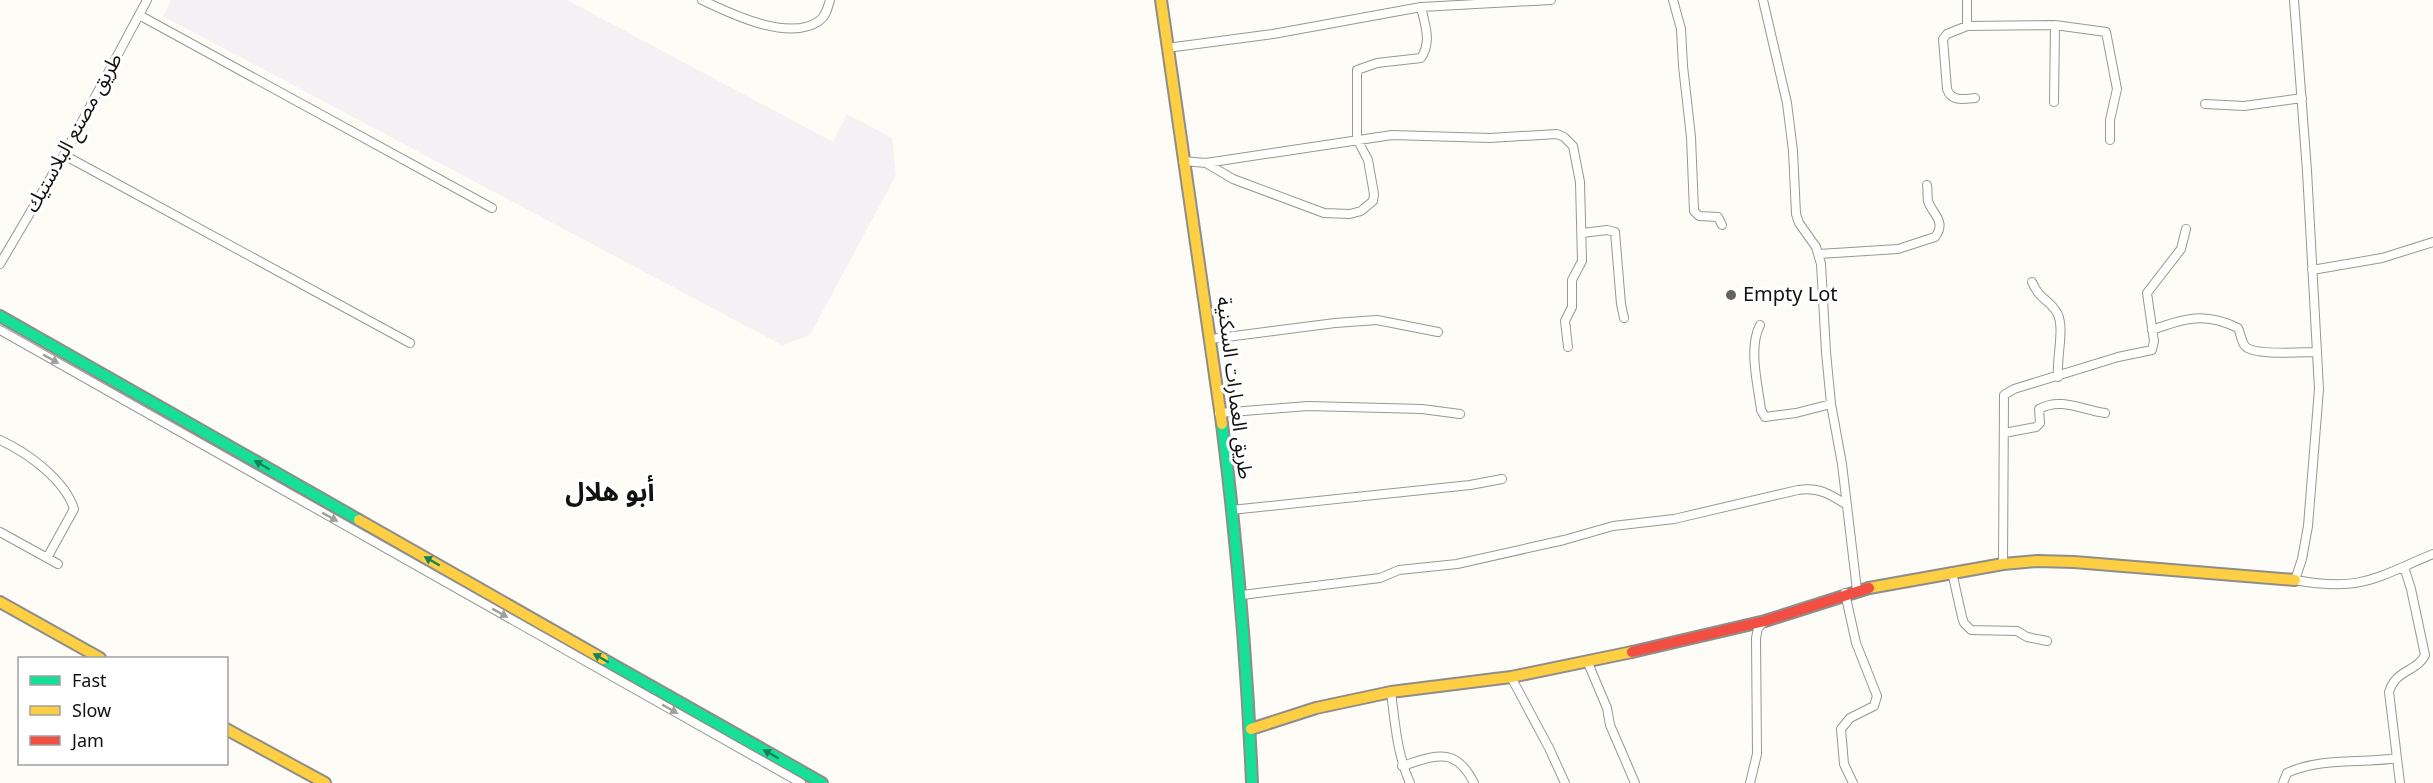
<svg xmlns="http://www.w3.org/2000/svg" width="2433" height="783" viewBox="0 0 2433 783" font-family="Georgia,'Noto Sans Arabic',serif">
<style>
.industrial{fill:#f5f0f3}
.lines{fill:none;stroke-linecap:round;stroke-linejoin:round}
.street-casing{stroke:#979795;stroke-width:10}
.fast-casing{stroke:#8e8d8b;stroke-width:14}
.slow-casing{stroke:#8e8d8b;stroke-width:14}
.jam-casing{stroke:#8e8d8b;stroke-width:14}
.street{stroke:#fffffe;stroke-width:8}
.fast{stroke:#16e098;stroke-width:10}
.slow{stroke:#ffcf43;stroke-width:10}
.jam{stroke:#f24e42;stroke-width:10}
.oneway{fill:#a0a09f}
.oneway2{fill:#14835b}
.poi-dot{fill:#646362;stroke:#fff;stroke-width:2}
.labels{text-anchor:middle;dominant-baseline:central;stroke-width:6;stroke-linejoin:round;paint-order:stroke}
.street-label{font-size:20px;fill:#111;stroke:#fff}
.poi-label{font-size:20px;fill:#111;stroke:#fff;text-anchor:start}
.district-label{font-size:26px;font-weight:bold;fill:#111;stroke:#fff}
</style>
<rect width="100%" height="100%" fill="#fdfcf7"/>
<!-- industrial -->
<path class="industrial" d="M171,0H567L833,142L847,114L892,138L896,175L810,335L782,345L163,16Z"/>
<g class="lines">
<defs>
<path id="street" d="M702,0C731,14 789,42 819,21C826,16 828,7 830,0
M1673,0L1681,29L1683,66L1691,137L1694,211L1699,216L1718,217L1722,225
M1763,0L1787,103L1793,151L1796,214L1799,223L1816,247L1821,264L1826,352L1831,404L1842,464L1857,590
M1967,0V26L1947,34L1943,39L1947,89C1951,102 1964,99 1975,98
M2294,0L2307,171L2319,389L2308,526L2302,559L2295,580C2361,592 2375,578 2433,554
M139,15L492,208
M1967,26L2055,25L2106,32L2117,89L2110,120V140
M1167,48L1273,34L1421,7L1551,0
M2054,102L2055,25
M2205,104L2244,106L2302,98
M64,155L410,343
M1183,161L1206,163L1392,135L1490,138L1557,134L1564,137L1573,146L1580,182L1582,261L1572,280V307L1565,321L1568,347
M1206,163L1233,179L1324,213L1350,214L1361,211L1373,201L1374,194L1368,160L1357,139V70L1377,63L1421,58C1432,42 1425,25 1421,7
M1582,233L1607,230L1615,232L1621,304L1624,318
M1819,254L1898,249L1935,237C1947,221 1932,214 1928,201C1927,196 1928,190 1927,185
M0,264L64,155L147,0
M2312,270L2382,258L2433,242
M2032,282C2040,300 2047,298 2056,311C2066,325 2056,358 2058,377
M1760,325C1748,348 1758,385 1761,410L1765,417L1796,413L1831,404
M0,330L801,783
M2152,330C2185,318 2205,312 2238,328C2241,334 2241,341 2245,346C2253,356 2303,352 2316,352
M1211,339L1335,323L1377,320L1438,332
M1219,413L1308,406L1422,409L1460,414
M2004,433L2036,427L2040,423L2039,409C2061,397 2082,410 2105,413
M0,440C28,453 65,480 74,509L47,558
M1231,510L1470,485L1502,479
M0,532L58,564
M2003,564L2004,395L2014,389L2118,357L2152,350L2154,341L2147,293L2181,249L2186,229
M1952,572L1962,617L1964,623L1971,630L2017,631L2027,637L2047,641
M1845,593L1856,643L1877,696L1874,706L1850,718L1841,729L1844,764L1853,783
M1242,595L1380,578L1399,570L1457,564L1564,540L1613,526L1674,519L1798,490C1819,487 1830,494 1847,505
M1588,663L1607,708L1610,725L1635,783
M1511,677L1549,748L1565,783
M1391,692C1395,723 1397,754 1410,783
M1402,766C1435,756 1455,745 1474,783
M1750,783L1757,754L1756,638L1758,628L1764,622
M2283,783L2287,773C2321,757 2361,764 2397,758
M2400,783L2389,692C2396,669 2417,672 2425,655L2411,589L2404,567"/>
<path id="fast" d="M0,316L359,520
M1222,424C1237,543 1247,663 1252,783
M603,659L822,783"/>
<path id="slow" d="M1161,0L1222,424
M359,520L603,659
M1869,588L2003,564L2037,561L2074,562L2295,580
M0,602L100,658
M226,729L325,783
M1251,729L1316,708L1391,692L1511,677L1632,652"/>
<path id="jam" d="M1632,652L1765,621L1869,588"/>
</defs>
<!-- street casing -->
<use href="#street" class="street-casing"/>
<!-- fast casing -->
<use href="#fast" class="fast-casing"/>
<!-- slow casing -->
<use href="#slow" class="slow-casing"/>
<!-- jam casing -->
<use href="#jam" class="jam-casing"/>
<!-- street -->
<use href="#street" class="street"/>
<!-- fast -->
<use href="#fast" class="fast"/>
<!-- slow -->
<use href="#slow" class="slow"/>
<!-- jam -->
<use href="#jam" class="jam"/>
</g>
<!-- one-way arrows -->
<defs><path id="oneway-solid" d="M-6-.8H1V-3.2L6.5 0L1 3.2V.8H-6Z" transform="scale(1.5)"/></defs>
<g class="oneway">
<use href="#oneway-solid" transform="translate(51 359) rotate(29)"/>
<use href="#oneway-solid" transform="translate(330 517) rotate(29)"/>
<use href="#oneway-solid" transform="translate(500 613) rotate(29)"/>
<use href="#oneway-solid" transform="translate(670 709) rotate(29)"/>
</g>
<g class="oneway2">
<use href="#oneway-solid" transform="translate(262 465) rotate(-150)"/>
<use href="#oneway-solid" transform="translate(432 561) rotate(-150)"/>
<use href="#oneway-solid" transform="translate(601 658) rotate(-150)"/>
<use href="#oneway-solid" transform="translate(771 754) rotate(-150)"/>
</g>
<!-- markers -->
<circle class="poi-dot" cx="1731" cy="295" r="6"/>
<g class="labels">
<!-- street labels -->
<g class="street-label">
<text transform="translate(74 133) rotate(-61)">طريق مصنع البلاستيك</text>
<text transform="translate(1234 388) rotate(83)">طريق العمارات السكنية</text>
</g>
<!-- poi labels -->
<g class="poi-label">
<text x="1743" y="295">Empty Lot</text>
</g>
<!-- district labels -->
<g class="district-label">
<text x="610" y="492">أبو هلال</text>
</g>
</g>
<!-- legend -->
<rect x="18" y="657" width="210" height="108" fill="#ffffff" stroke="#a0a0a0" stroke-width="1.5"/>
<rect x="30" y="676" width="30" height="9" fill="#16e098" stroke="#a0a0a0" stroke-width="1.5"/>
<text x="72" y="687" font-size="18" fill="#111111">Fast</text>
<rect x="30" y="706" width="30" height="9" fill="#ffcf43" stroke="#a0a0a0" stroke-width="1.5"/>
<text x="72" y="717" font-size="18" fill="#111111">Slow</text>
<rect x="30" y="736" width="30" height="9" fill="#f24e42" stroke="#a0a0a0" stroke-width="1.5"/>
<text x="72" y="747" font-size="18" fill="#111111">Jam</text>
</svg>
